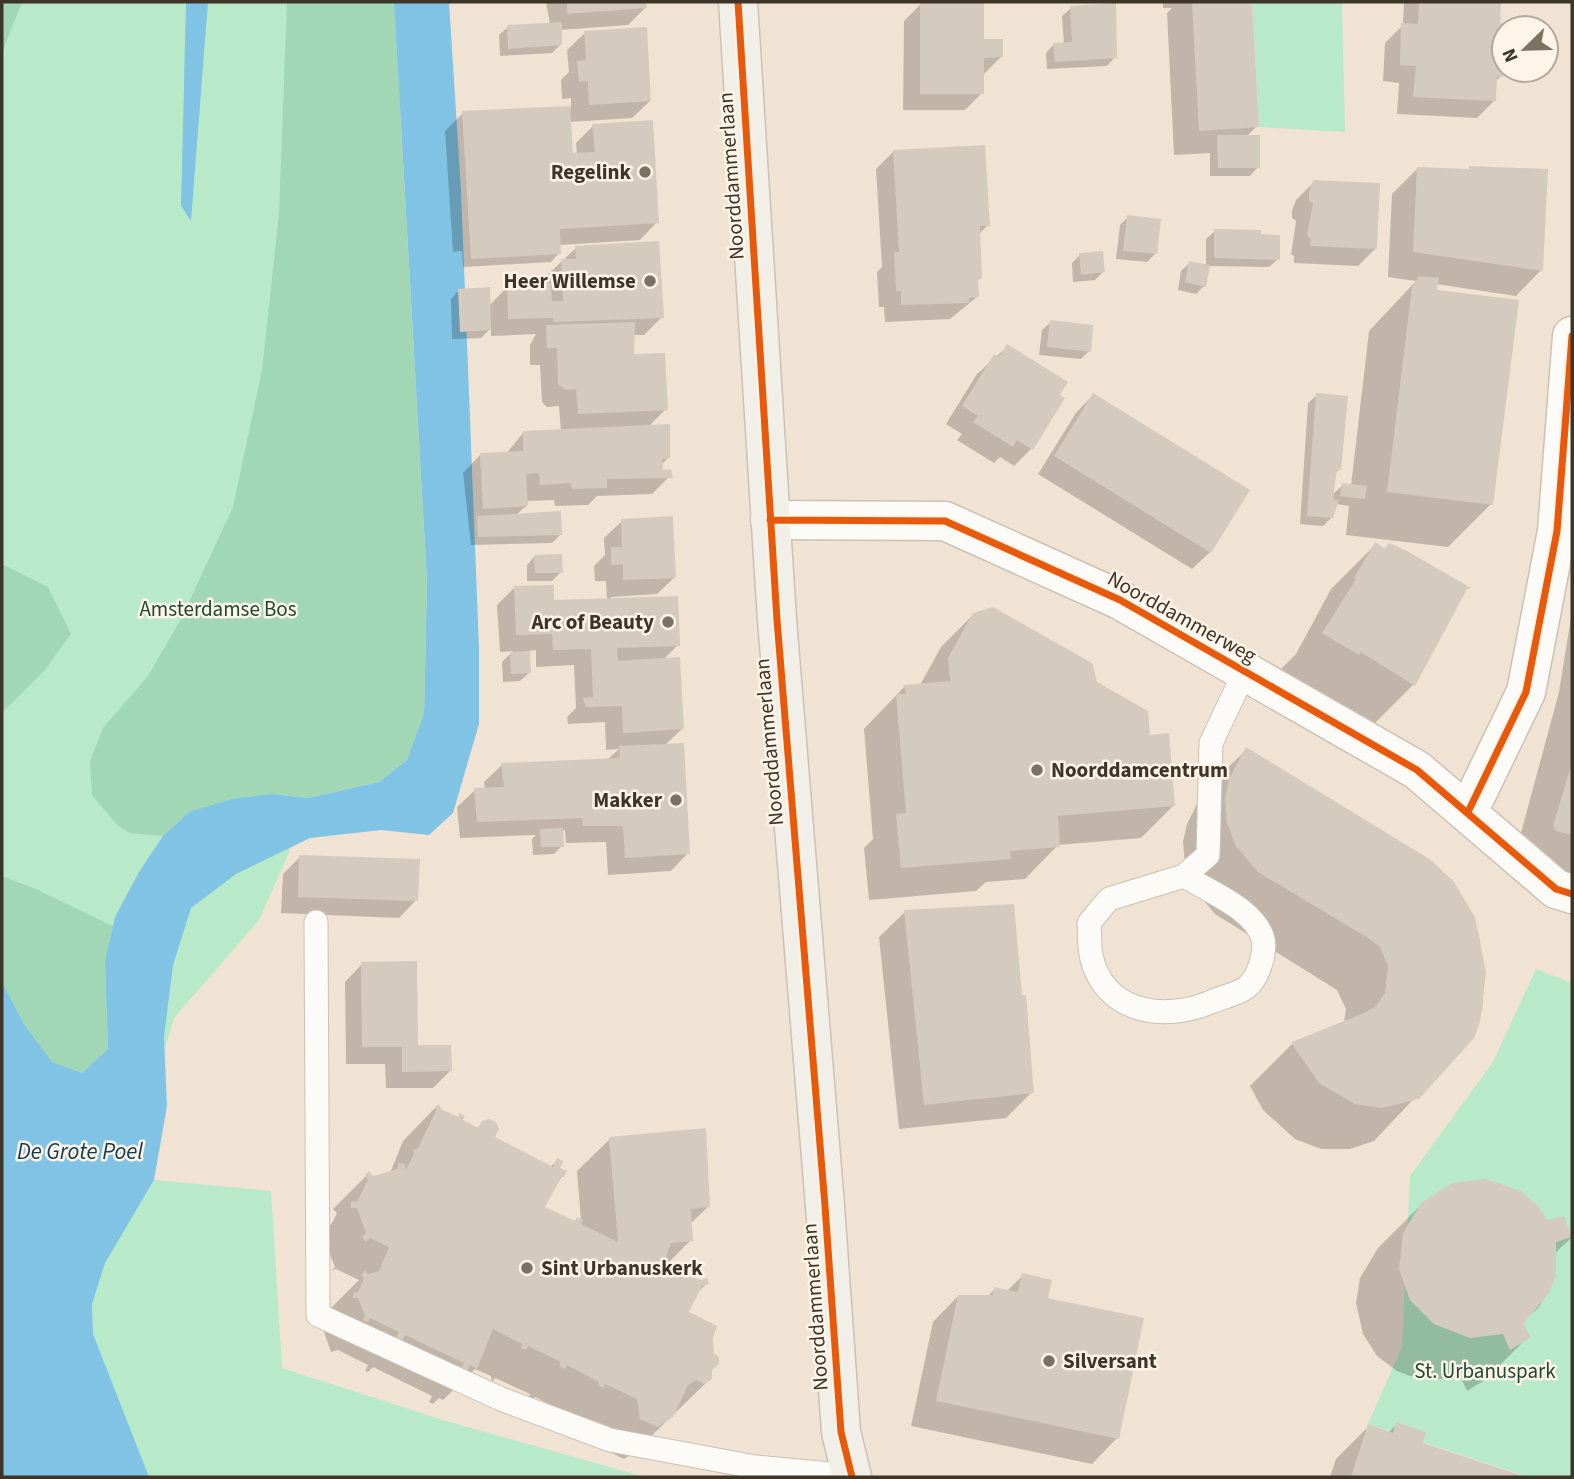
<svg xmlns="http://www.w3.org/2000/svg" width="1574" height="1479" viewBox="0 0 1574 1479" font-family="'Source Sans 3',sans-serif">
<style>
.green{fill:#b8eac9}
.forest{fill:#a2d7b6}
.water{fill:#81c3e4}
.shadow{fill:#0003}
.building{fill:#d4cabe}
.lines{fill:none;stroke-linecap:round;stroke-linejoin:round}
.lane-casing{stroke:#cbc1b4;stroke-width:25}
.street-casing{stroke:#cbc1b4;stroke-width:41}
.secondary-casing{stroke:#cbc1b4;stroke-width:41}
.lane{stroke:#fdfbf8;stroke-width:23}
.street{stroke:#fdfbf8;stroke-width:38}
.secondary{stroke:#f2efe9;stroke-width:38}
.cycleway-casing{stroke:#fef4e8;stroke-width:11}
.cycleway{stroke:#e8590c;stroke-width:7}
.poi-dot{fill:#7c7264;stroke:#fef4e8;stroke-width:2.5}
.labels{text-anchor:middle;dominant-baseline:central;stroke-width:5;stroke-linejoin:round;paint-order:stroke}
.poi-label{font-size:21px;font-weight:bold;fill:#3e3529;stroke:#fef4e8;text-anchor:end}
.street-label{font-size:21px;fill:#3e3529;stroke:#fef4e8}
.park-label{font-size:21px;fill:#1d4936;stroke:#fef4e8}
.water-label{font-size:23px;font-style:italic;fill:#0f3a50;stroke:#fef4e8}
</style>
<rect width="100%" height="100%" fill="#f0e3d3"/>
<!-- green -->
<path class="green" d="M2,2H413L310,805L259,920L174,1018L118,1205L125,1228L154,1180L271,1191L282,1368L443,1420L645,1477H2Z
M1252,2H1342L1345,132L1259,127Z
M1536,969L1572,983V1477H1528L1368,1424L1402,1347L1410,1176L1493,1062Z"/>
<!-- forest -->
<path class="forest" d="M2,2H22L2,53Z
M287,2H394L427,582L424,713L407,760L379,782L308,798L272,794L189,812L163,836L130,833L118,826L92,795L90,761L103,728L148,676L181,619L233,507L262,370L279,213Z
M2,564L48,587L71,634L44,671L2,713Z
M2,876L36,889L113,926L105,961L108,1049L82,1073L52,1062L24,1024L2,982Z"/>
<!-- water -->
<path class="water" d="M186,2H208L191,221L181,206Z
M394,2H449L461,190L479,648V724L453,813L429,835L381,830L310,838L236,874L191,908L173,965L164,1037L167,1106L154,1180L105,1263L92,1304L93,1334L149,1477H2V982L24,1024L52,1062L82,1073L108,1049L105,961L115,917L139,872L163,836L189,812L232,799L272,794L308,798L379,782L407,760L424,713L427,582Z"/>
<!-- shadow -->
<path class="shadow" d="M546,2H645V8L628,25L560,30L561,44L552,53L500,56L499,35L508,27L550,24Z
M1163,2H1250L1257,126L1246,137L1258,167L1250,176H1210V153L1174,155L1167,13L1172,8H1163Z
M1404,2H1500L1501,76L1495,82L1494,101L1477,118L1397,114L1399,83L1383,81L1385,43L1403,25Z
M921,4L982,40L1001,57L984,74L982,93L965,110H903L904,21Z
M1071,8L1115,57L1107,66L1047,69L1046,53L1054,44H1064L1062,16Z
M585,33L650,101L632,118L569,122L571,155H577L576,143L593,126L657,222L640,240L559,245V253L551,262L463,267L462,251L453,252L445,131L463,113L571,108V98L562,99L561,80L569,72L567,50Z
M894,151L988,225L978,235L980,278L976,283L977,297L950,319L885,322L884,307H879L877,272L882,267L876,169Z
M1418,168L1541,270L1516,296L1436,284L1435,292L1491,504L1448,547L1346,535L1349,506L1336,504L1332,517L1323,526L1300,524L1308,403L1317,395L1340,469L1334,474L1332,495L1343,485L1351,486L1369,331L1416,281L1388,277L1392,194Z
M1314,182L1376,248L1358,266L1294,263V256L1291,254L1296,221L1292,218V210L1296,200Z
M1128,217L1155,254L1147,262L1116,259L1120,225Z
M1215,231L1260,236L1278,259L1269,267L1208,266L1204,286L1196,294L1178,290L1181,271L1190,263L1206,266V239Z
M576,248L662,317L644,335H633L632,356L666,409L648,427L668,458L661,465V472L670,476L652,494L597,496L588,505L555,506L554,500L526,501V506L516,515L560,535L552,543L471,545L463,473L480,455L506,454L523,433L561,431L559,406L547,407L542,402L540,365H530V345L536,334L491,336V328L481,338L452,339L451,299L459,290L489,306L507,287L544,285V278Z
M1080,255L1103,272L1095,280L1073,282L1072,263Z
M1051,322L1089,351L1081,359L1039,355L1042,330Z
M1007,347L1062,399L1031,449L1014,466L1000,457L994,463L957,440L962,434L946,424L977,374Z
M1093,395L1210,552L1192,569L1038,474L1076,413Z
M622,521L675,577L657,594L611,597V600L678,645L663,660L682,729L665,745L688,853L671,871L608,875L606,842L566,843L565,830L562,831V846L554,854L533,855L532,839L536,835L460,838L457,807L475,790L485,789L484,782L502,765L607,760L619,749L606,750L605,722L568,724L567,717L576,708L574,665L536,667V650L528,651L529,673L520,681L503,682L502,662L513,651L500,652L497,605L514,588L552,602L607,600L606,581H595L594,566L605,555L604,538Z
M1389,545L1415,683L1372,726L1277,673L1296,654L1331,589L1374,546L1383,550Z
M535,556L561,572L552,581H527V565Z
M1572,611V888L1511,870L1559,692Z
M974,614L1096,683L1174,805L1141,838L1058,845L1025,879L986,882L976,891L869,900L864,848L873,839L864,729L905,686L920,685L941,647Z
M1246,750L1465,902L1478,932L1485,972L1482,1010L1472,1037L1374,1141L1350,1149H1321L1295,1139L1263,1110L1250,1086L1293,1043L1344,1022L1346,1009L1337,990L1215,914L1194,889L1185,866L1183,842L1187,824L1203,792Z
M300,857L416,900L399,918L281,913L283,874Z
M905,912L1032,1092L1006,1118L899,1129L879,937Z
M362,964L416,1047L450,1071L433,1088H386L385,1064H346L345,982Z
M435,1108L476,1129L483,1122L493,1138L550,1167L558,1160L557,1168L562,1176L543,1208L574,1223L581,1221L577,1171L610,1139L708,1207L690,1224L691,1240L665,1266L707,1283L695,1295L687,1313L711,1338L710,1379L638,1449L624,1459L608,1451L605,1432L535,1397L531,1400L528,1399L530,1394L495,1378L492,1382L491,1376L475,1369L443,1400L439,1398L433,1404L429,1402L432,1396L373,1367L368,1372L365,1371L368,1365L338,1350L331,1352L322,1326L330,1309L359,1280L336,1269L331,1271L335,1267L324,1240L319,1236L332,1223L337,1213L333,1209L366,1176L369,1174L373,1178L390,1173L403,1141Z
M1474,1181L1500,1184L1530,1201L1547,1222L1562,1218L1571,1238L1554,1254L1553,1281L1539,1307L1522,1323L1528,1337L1485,1380L1467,1391L1460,1376L1433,1380L1410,1376L1397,1371L1377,1356L1363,1334L1356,1303L1360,1278L1378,1248L1422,1204Z
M1023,1275L1046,1300L1117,1438L1092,1464L911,1426L933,1322L958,1296L987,1297L995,1289L1007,1291Z
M1397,1424L1421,1444L1522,1477H1330L1336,1459L1369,1426L1388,1433Z"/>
<!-- building -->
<path class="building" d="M567,2H646L647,8L567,14Z
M920,2H984V39H1003V57L984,58V94H920Z
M1192,2H1252L1259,127L1199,131Z
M1419,2H1501L1500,23H1506L1503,77L1497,76L1496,101L1413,97L1416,66L1400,65L1401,23L1418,24Z
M1116,3L1117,58L1055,62L1053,43L1072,42L1070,6Z
M562,22V45L508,49L507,25Z
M647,27L651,101L589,105L588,81L579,82L577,61L586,60L584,31Z
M570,106L573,153L595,152L592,124L653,120L659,223L560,229L561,254L471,259L462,111Z
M1217,135H1260V168H1218Z
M985,145L990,226H980L982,279H978L979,297L969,298V303L901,305V291H896L894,252H899L893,150Z
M1469,166L1548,169L1543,271L1413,252L1417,167L1469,169Z
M1313,180L1380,183L1377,249L1310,246L1311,239L1307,236L1313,203L1309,201V191Z
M1127,215L1161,219L1157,254L1123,251Z
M1214,229L1261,230V234L1280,235V260L1214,258Z
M659,241L664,318L553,322V318L508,319L507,286L551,283L552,301H563L561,259H576L575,246Z
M1103,251L1105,272L1081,275L1079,253Z
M1189,261L1210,265L1206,287L1185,282Z
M1419,276L1439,278L1437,290L1519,300L1493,505L1387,492L1412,287Z
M490,287L491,330L460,332L458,289Z
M1050,320L1093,325L1091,352L1047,347Z
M635,322L634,354L665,353L668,410L578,414L576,389L565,390L558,384L557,348H547L546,325Z
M1007,344L1068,382L1060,395L1065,398L1033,450L1017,440L1013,447L973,422L978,416L962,406L994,354L999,357Z
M1093,393L1250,490L1211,553L1054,456Z
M1316,393L1348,396L1341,470H1337L1334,490V500H1339L1333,518L1307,516Z
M670,424V458L662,459L663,470L671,469L673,478L607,479V488L572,489L571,483L540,485L539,473L526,474L528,506L483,509L480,453L523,451V431Z
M1342,483L1367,486L1365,499L1340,496Z
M561,511L562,535L478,537L477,516Z
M673,516L676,578L623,580V564L611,565V547H622L621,519Z
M1375,542L1385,549L1389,543L1407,551L1471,588L1467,589L1415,686L1361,652L1359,655L1322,633L1356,579L1354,578Z
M562,554L563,573H535L534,555Z
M554,585V600L678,596L680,646L617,648L618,661L680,657L684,729L623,733L622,706L586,707L583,698L593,697L591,649L553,650L552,634L516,635L514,586Z
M993,607L1092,663L1097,682L1148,711L1150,735L1169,733L1175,806L1058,816L1060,847L1010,851L1011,859L901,868L896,814L906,813L896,694H906L904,685L950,681L948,658L973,613Z
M530,651L531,673L511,674L510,652Z
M684,743L690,854L625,858L623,826H583L582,818L477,822L474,788L504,787L501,763L620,758L619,746Z
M1246,747L1431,860L1454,882L1475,917L1486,972L1480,1022L1474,1038L1419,1099L1382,1108L1355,1104L1319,1083L1294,1047L1292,1042L1364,1013L1376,1006L1385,993L1388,966L1380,947L1368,938L1258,872L1236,846L1227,823L1225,798L1229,779Z
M1572,762V835L1556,831L1553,826Z
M563,828L564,847H541L540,829Z
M299,855L420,859L418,901L298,897Z
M1014,904L1022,995H1026L1034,1093L924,1105L904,910Z
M417,961L418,1045H451L452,1071L402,1072V1047H362L361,962Z
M440,1105L441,1109L458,1117L459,1113L465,1116L463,1120L478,1128L482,1121L489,1119L496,1122L499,1129L495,1137L553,1167L557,1158L563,1161L560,1168L567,1171L564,1177L561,1176L545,1207L575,1221L577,1217L583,1220L581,1224L618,1242L609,1137L706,1128L710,1207L691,1209L693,1241L671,1243L664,1263L700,1280L707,1278L709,1284L702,1286L689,1312L717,1326L713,1338L714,1353L719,1357V1364L712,1370V1379L704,1384L696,1380L688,1385L673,1417L658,1427L640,1419L637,1399L605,1384L603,1388L598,1385L599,1382L567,1365L565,1369L559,1366L561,1362L528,1346L526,1350L521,1348L522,1344L493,1329L477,1369L470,1365L467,1372L461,1369L464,1363L405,1335L402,1341L396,1338L399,1332L370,1318L368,1322L363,1320L365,1316L358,1298H353L354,1292H358L364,1278L361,1275L365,1271L368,1274L379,1271L389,1247L370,1238L366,1242L362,1237L366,1233L357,1208H351V1201L357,1202L368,1180L365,1175L369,1171L373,1176L398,1169V1163L405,1164L406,1170L414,1154L413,1150L418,1148L436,1111L435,1106Z
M1485,1179L1521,1191L1536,1204L1548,1220L1564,1216L1572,1237L1556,1242V1276L1549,1293L1524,1323L1530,1338L1510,1350L1503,1334L1470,1338L1434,1324L1410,1300L1399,1269L1403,1233L1421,1203L1452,1183Z
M1022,1273L1052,1280L1048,1298L1144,1318L1119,1439L936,1401L958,1295H993L994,1287L1018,1292Z
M1396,1422L1426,1432L1423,1443L1526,1477H1351L1368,1424L1393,1433Z"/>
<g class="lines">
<defs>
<path id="lane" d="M1184,876C1208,891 1255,909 1263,939C1266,951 1259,975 1250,984C1243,993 1222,997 1211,1002C1164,1022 1103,1013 1091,955C1089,945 1090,933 1089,923L1109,899L1184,876L1208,855L1211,743L1245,671
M316,922L318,1315L501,1399L610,1440L755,1467L851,1476"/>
<path id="street" d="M770,520L945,521L1120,600L1417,770L1556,889L1572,894
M1468,812L1526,692L1557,531L1572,336"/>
<path id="secondary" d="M738,2L777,620L825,1206L841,1432L852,1477"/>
</defs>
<!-- lane casing -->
<use href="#lane" class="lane-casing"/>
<!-- street casing -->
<use href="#street" class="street-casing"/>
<!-- secondary casing -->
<use href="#secondary" class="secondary-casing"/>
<!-- lane -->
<use href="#lane" class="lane"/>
<!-- street -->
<use href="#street" class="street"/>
<!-- secondary -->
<use href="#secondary" class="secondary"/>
<defs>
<path id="cycleway" d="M738,2L777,620L825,1206L841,1432L852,1477
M770,520L945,521L1120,600L1417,770L1556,889L1572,894
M1468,812L1526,692L1557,531L1572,336"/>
</defs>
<!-- cycleway casing -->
<use href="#cycleway" class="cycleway-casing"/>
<!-- cycleway -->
<use href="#cycleway" class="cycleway"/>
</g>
<!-- markers -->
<g class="poi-dot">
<circle cx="645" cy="172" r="7"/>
<circle cx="650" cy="281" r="7"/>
<circle cx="668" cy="622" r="7"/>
<circle cx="1037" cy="770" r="7"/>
<circle cx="676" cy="800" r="7"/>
<circle cx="527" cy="1268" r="7"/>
<circle cx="1049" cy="1361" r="7"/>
</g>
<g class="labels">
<!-- poi labels -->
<g class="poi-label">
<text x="631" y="172">Regelink</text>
<text x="636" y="281">Heer Willemse</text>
<text x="654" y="622">Arc of Beauty</text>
<text x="1051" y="770" text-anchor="start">Noorddamcentrum</text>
<text x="662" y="800">Makker</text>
<text x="541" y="1268" text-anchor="start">Sint Urbanuskerk</text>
<text x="1063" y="1361" text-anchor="start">Silversant</text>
</g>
<!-- street labels -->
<g class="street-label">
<text transform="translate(731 176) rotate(-94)">Noorddammerlaan</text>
<text transform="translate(1182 617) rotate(29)">Noorddammerweg</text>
<text transform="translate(769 742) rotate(-95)">Noorddammerlaan</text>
<text transform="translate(815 1307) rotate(-94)">Noorddammerlaan</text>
</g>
<!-- park labels -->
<g class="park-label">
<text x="218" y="609">Amsterdamse Bos</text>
<text x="1485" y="1371">St. Urbanuspark</text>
</g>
<!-- water labels -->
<g class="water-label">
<text x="80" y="1151">De Grote Poel</text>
</g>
</g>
<!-- border -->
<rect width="1574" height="1479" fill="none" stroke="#3e3529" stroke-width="7"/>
<!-- north arrow -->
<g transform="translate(1525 49) rotate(247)"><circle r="33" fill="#fef4e8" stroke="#b1a89c" stroke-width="2"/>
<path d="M0-5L12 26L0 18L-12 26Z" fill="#7c7264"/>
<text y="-10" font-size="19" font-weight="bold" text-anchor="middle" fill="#3e3529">N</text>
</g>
</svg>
